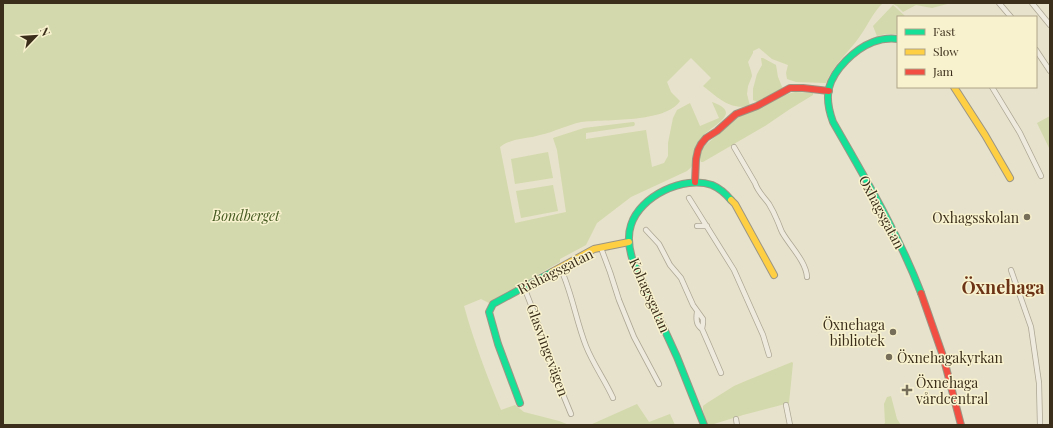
<svg xmlns="http://www.w3.org/2000/svg" width="1053" height="428" viewBox="0 0 1053 428" font-family="'Playfair Display',serif">
<style>
.green{fill:#d3d9ac}
.lines{fill:none;stroke-linecap:round;stroke-linejoin:round}
.street-casing{stroke:#aca694;stroke-width:6}
.fast-casing{stroke:#9b9584;stroke-width:8}
.slow-casing{stroke:#9b9584;stroke-width:8}
.jam-casing{stroke:#9b9584;stroke-width:8}
.street{stroke:#eeeadd;stroke-width:4.5}
.fast{stroke:#16e098;stroke-width:6}
.slow{stroke:#ffcf43;stroke-width:6}
.jam{stroke:#f24e42;stroke-width:6}
.poi-dot{fill:#776e59;stroke:#f9f2cf;stroke-width:1.5}
.labels{text-anchor:middle;dominant-baseline:central;stroke-width:3;stroke-linejoin:round;paint-order:stroke}
.street-label{font-size:14px;fill:#3b2f1b;stroke:#f9f2cf}
.park-label{font-size:14px;font-style:italic;fill:#445a20;stroke:#f9f2cf}
.poi-label{font-size:14px;fill:#3b2f1b;stroke:#f9f2cf;text-anchor:end}
.district-label{font-size:18px;font-weight:bold;fill:#6c3316;stroke:#f9f2cf}
</style>
<rect width="100%" height="100%" fill="#e7e2cb"/>
<!-- green -->
<path class="green" d="M3,3H883C873,12 868,25 860,36C850,51 832,66 826,83L796,82L787,79L786,73L788,65L772,59L759,48L753,51V53L748,62L751,71L752,76L748,86L747,94L750,106C729,110 719,98 703,86L711,78L691,58L667,82L671,92L680,101C666,123 605,119 581,122C567,125 554,132 540,135C527,139 511,138 500,147L515,223L566,212L557,150L553,138L584,128L633,122H634L635,124L634,126L586,133V139L646,130L652,167L664,163L668,156V143L673,118L677,110L690,103L700,126L719,118L712,102C717,104 726,107 726,113C725,121 709,129 704,135C703,138 700,140 699,143C693,154 699,162 687,171L631,197L597,223L586,245L560,259V262L494,299L499,303L495,306L481,299L464,306C474,342 487,376 501,410L515,405L524,412L559,421L569,425H3Z
M891,3H951L932,8L916,5L903,12L897,6Z
M893,5L906,17H898V34H886L877,36L873,26Z
M761,58H763L776,65L778,77L783,89L757,102L753,100V89L757,74L762,65Z
M795,92L813,93V95L790,109L765,126L703,162H701L699,157L703,147L739,117L781,96Z
M1050,116V150L1037,123Z
M548,152L553,178L515,184L511,159Z
M553,185L558,211L521,218L516,191Z
M792,362L793,363L789,403L743,415L714,424L707,425L703,410V406L707,403L734,386L748,380Z
M891,396L897,419L901,425H883L885,423L884,404L887,397Z
M637,404L649,422L670,414L675,425H590Z"/>
<g class="lines">
<defs>
<path id="street" d="M999,3L1011,17
M1032,3L1050,25
M1036,50L1050,71
M992,87L1020,133L1041,176
M734,147L755,183C758,192 764,197 769,204C772,209 775,215 777,220C779,224 780,228 782,232C789,245 806,261 807,277
M689,198L734,270L763,335L769,355
M697,226H707
M646,230L659,244L670,265L681,278L693,305L703,319V323L702,329L709,345L721,373
M601,248L610,272L619,300L634,337L659,384
M560,267C572,292 576,321 586,346C593,364 605,380 613,398
M1011,270L1031,327L1039,383L1040,425
M524,287L538,323L546,353L571,414
M697,312C696,319 696,325 702,329
M786,405L790,425
M736,419L737,425"/>
<path id="fast" d="M898,39C890,38 881,39 873,42C855,49 834,69 829,88C826,100 829,111 833,122C865,178 898,233 921,293
M520,403L498,344L489,312L493,304L552,272
M704,425L677,357L633,261C629,249 627,237 631,225C640,196 684,175 712,185C719,188 726,194 731,200"/>
<path id="slow" d="M954,87L985,135L1010,178
M731,200L735,204L774,275
M552,272L594,249L629,242"/>
<path id="jam" d="M695,182L696,159L698,150L701,144L706,138L717,131L736,114L757,106L790,88H803L829,91
M921,293L943,356L961,425"/>
</defs>
<!-- street casing -->
<use href="#street" class="street-casing"/>
<!-- fast casing -->
<use href="#fast" class="fast-casing"/>
<!-- slow casing -->
<use href="#slow" class="slow-casing"/>
<!-- jam casing -->
<use href="#jam" class="jam-casing"/>
<!-- street -->
<use href="#street" class="street"/>
<!-- fast -->
<use href="#fast" class="fast"/>
<!-- slow -->
<use href="#slow" class="slow"/>
<!-- jam -->
<use href="#jam" class="jam"/>
</g>
<!-- markers -->
<g class="poi-dot">
<circle cx="1027" cy="217" r="4"/>
<circle cx="893" cy="332" r="4"/>
<circle cx="889" cy="357" r="4"/>
<path d="M905 384h4v4h4v4h-4v4h-4v-4h-4v-4h4z"/>
</g>
<g class="labels">
<!-- street labels -->
<g class="street-label">
<text transform="translate(882 212) rotate(62)">Oxhagsgatan</text>
<text transform="translate(555 271) rotate(-27)">Rishagsgatan</text>
<text transform="translate(650 295) rotate(66)">Kohagsgatan</text>
<text transform="translate(548 350) rotate(70)">Glasvingevägen</text>
</g>
<!-- park labels -->
<g class="park-label">
<text x="246" y="215">Bondberget</text>
</g>
<!-- poi labels -->
<g class="poi-label">
<text x="1019" y="217">Oxhagsskolan</text>
<text x="885" y="324">Öxnehaga<tspan x="885" dy="16">bibliotek</tspan></text>
<text x="897" y="357" text-anchor="start">Öxnehagakyrkan</text>
<text x="916" y="382" text-anchor="start">Öxnehaga<tspan x="916" dy="16">vårdcentral</tspan></text>
</g>
<!-- district labels -->
<g class="district-label">
<text x="1003" y="287">Öxnehaga</text>
</g>
</g>
<!-- border -->
<rect width="1053" height="428" fill="none" stroke="#3b2f1b" stroke-width="8"/>
<!-- legend -->
<rect x="897" y="16" width="140" height="72" fill="#f9f2cf" stroke="#ada487"/>
<rect x="905" y="29" width="20" height="6" fill="#16e098" stroke="#ada487"/>
<text x="933" y="36" font-size="12" fill="#3b2f1b">Fast</text>
<rect x="905" y="49" width="20" height="6" fill="#ffcf43" stroke="#ada487"/>
<text x="933" y="56" font-size="12" fill="#3b2f1b">Slow</text>
<rect x="905" y="69" width="20" height="6" fill="#f24e42" stroke="#ada487"/>
<text x="933" y="76" font-size="12" fill="#3b2f1b">Jam</text>
<!-- north arrow -->
<g transform="translate(36 36) rotate(65)" stroke="#f9f2cf" stroke-width="3" paint-order="stroke">
<path d="M0-3L7 15L0 10L-7 15Z" fill="#3b2f1b"/>
<text y="-6" font-size="11" font-weight="bold" text-anchor="middle" fill="#3b2f1b">N</text>
</g>
</svg>
